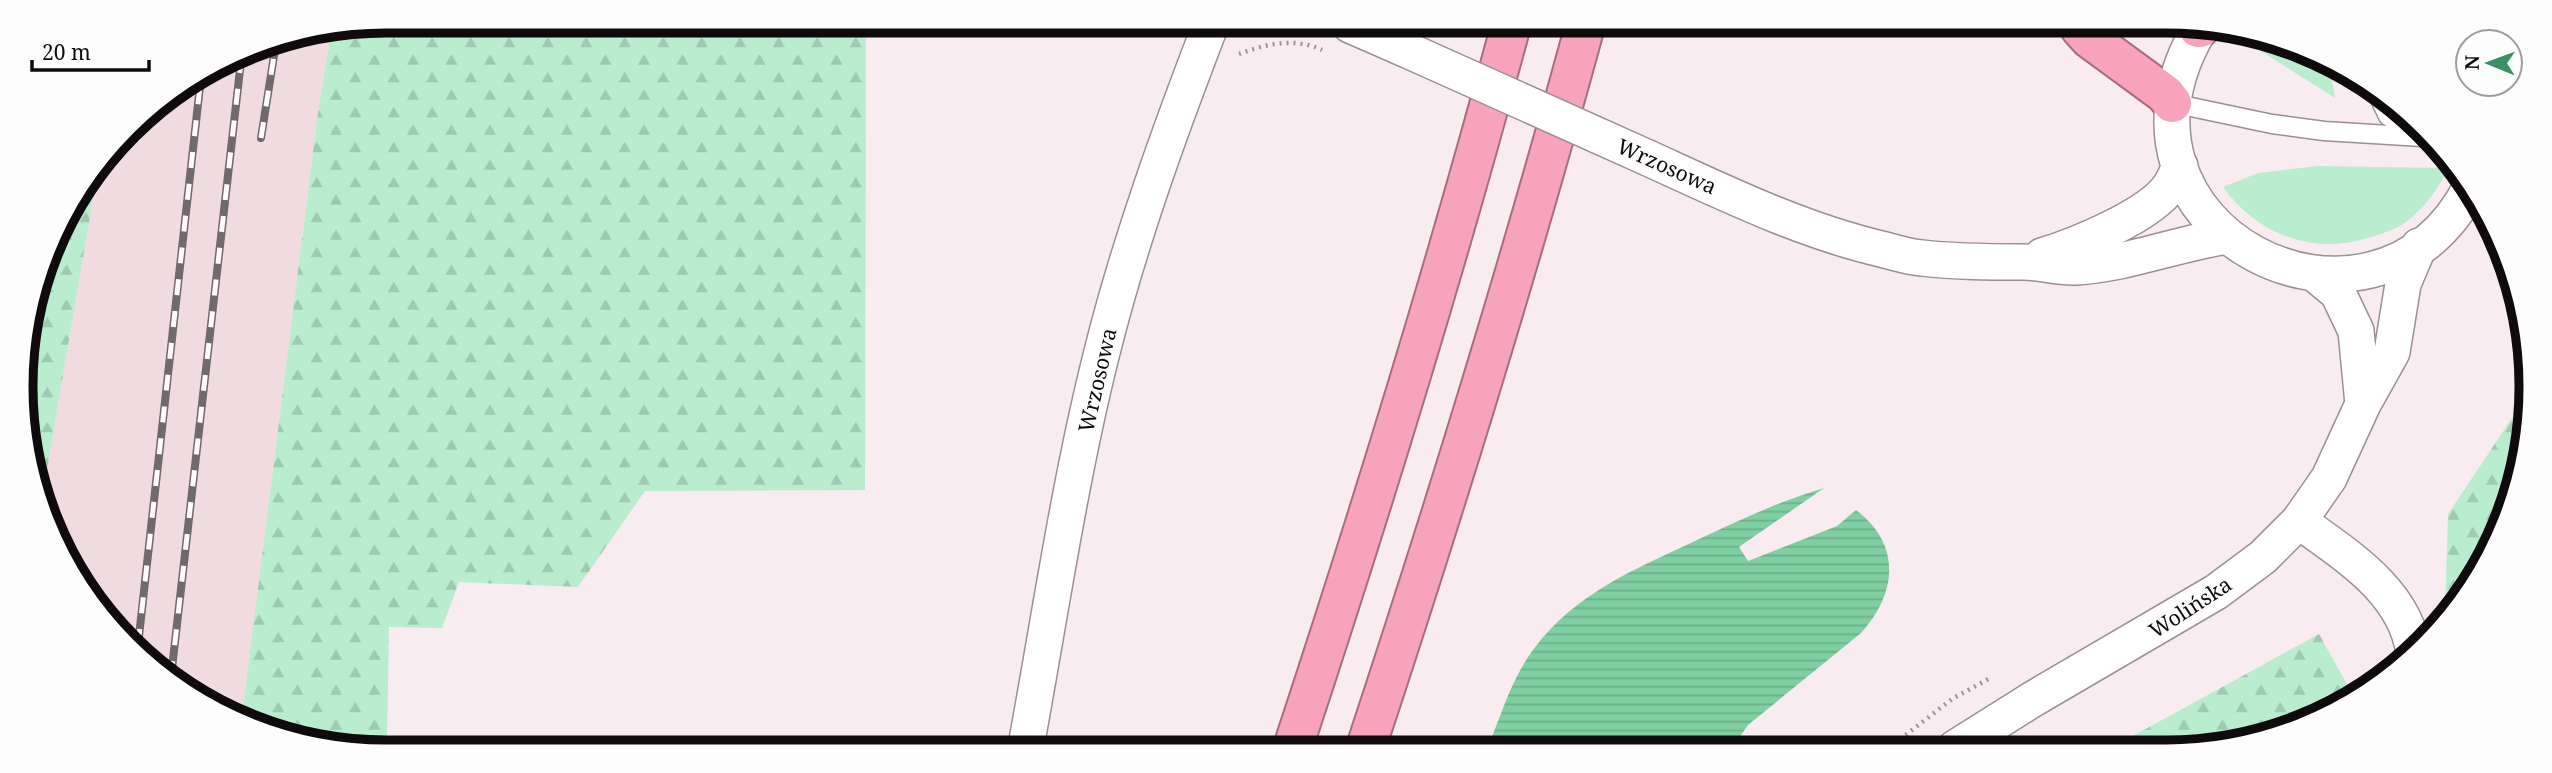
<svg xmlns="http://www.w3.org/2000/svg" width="2552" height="773" viewBox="0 0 2552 773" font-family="'Noto Serif',serif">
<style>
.built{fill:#efdbe0}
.grass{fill:#b9edce}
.forest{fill:url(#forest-firs)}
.water{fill:url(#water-rules)}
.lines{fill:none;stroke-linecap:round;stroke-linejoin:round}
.lane-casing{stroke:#9b8f92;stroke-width:21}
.street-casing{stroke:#9b8f92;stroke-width:38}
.highway-casing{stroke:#a66e7e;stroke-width:42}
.path{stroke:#9e9497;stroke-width:4.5;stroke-dasharray:2 5;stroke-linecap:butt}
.lane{stroke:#fff;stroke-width:18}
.street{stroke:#fff;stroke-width:35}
.highway{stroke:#f7a3bc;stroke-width:38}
.rail-casing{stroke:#71696b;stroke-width:8}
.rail{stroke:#fdfdfd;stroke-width:5;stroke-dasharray:16;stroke-linecap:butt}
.street-bridge-casing{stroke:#9b8f92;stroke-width:38;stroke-linecap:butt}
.street-bridge{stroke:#fff;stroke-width:35}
.labels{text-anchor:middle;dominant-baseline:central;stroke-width:5;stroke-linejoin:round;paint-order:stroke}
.street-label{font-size:21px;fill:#0f0b0c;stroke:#fdfdfd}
.rim{fill:none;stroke:#0f0b0c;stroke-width:9}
</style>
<defs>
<pattern id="forest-firs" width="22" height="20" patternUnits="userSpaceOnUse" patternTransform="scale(1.75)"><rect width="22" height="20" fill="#b9edce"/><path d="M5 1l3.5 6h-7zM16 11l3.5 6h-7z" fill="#9ecab0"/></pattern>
<pattern id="water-rules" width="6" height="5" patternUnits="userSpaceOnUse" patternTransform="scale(1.75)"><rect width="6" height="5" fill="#80cfa2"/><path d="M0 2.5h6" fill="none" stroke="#6db08a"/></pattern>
</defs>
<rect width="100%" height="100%" fill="#f9ecf0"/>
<!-- built -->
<path class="built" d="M331,32L318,112L242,715L184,691L83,590L42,499L97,175L145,112L247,49Z"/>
<!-- grass -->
<path class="grass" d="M2235,28L2330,67L2335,98L2231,32Z
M2317,166L2449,168C2438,189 2425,208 2406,222C2396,229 2382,234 2371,237C2315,256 2257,235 2223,187L2258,173Z"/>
<!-- forest -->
<path class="forest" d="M387,21L866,23L865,490L645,491L578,587L459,582L442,628L389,627L387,745H315L242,715L318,112L331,32Z
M97,175L42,499L33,481L24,339L59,224Z
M2524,400V458L2482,569L2445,614L2448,514Z
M2319,634L2353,695L2306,724L2213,749H2109Z"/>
<!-- water -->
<path class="water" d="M1824,488L1739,547L1748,561L1837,526L1856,510C1902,545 1897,593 1861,633L1748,725L1732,748L1488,747C1501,715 1512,678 1533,650C1574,594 1635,569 1695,541C1739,520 1778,502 1824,488Z"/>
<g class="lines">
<defs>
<path id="lane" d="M2375,89L2388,116L2418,134
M2172,103L2272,124L2324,131L2422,137"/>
<path id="street" d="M1350,25L1405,49
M2200,28C2081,228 2373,376 2471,187
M1648,158C1723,192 1800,230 1881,249C1894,252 1908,257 1922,258C1956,262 1989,262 2023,262C2041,262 2058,268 2076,267C2127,264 2176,244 2227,236
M2042,256C2075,246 2150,216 2170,186C2174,180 2177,173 2180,166
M2315,274L2338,293L2356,331L2363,404
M2299,521C2345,555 2405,590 2414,653
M1026,746C1050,616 1069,484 1101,356C1129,243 1169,133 1211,24
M1955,748L2033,699L2216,592L2263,557L2299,521L2329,478L2363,404L2392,352L2403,284L2419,246"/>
<path id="highway" d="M2080,28L2090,39L2165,94L2172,103
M2198,28H2200
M1293,747C1372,508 1446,268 1511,25
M1366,747C1445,508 1519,268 1585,26"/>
</defs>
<!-- lane casing -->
<use href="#lane" class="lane-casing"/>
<!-- street casing -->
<use href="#street" class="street-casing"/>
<!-- highway casing -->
<use href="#highway" class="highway-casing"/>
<!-- path -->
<path class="path" d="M1239,54C1265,44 1295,37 1322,50
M1889,748L1952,699L1990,678"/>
<!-- lane -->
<use href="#lane" class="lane"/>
<!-- street -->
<use href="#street" class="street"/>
<!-- highway -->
<use href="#highway" class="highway"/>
<defs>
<path id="rail" d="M261,138L276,43
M138,645L201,77
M171,677L242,52"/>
</defs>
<!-- rail casing -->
<use href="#rail" class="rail-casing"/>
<!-- rail -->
<use href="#rail" class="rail"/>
<defs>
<path id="street-bridge" d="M1405,49L1648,158"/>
</defs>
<!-- street-bridge casing -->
<use href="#street-bridge" class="street-bridge-casing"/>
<!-- street-bridge -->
<use href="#street-bridge" class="street-bridge"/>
</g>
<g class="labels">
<!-- street labels -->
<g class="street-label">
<text transform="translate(1667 166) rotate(24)">Wrzosowa</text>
<text transform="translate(1097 380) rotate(-77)">Wrzosowa</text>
<text transform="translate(2190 607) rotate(-33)">Wolińska</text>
</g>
</g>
<!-- crop -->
<path d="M0 0H2552V773H0ZM386 33H2166A353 353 0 0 1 2519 386V387A353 353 0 0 1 2166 740H386A353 353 0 0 1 33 387V386A353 353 0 0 1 386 33Z" fill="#fdfdfd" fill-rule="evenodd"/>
<path class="rim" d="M386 33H2166A353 353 0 0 1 2519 386V387A353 353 0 0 1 2166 740H386A353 353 0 0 1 33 387V386A353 353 0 0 1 386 33Z"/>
<!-- north arrow -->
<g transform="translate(2489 63) rotate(271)"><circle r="33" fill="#fdfdfd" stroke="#9e9c9d" stroke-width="2"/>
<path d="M0-5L12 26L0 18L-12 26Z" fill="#3a9165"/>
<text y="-10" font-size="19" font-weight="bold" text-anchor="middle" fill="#0f0b0c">N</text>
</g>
<!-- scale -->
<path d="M32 60v10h117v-10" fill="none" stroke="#0f0b0c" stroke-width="3.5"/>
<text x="42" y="60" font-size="21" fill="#0f0b0c" stroke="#fdfdfd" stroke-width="5" paint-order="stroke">20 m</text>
</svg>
